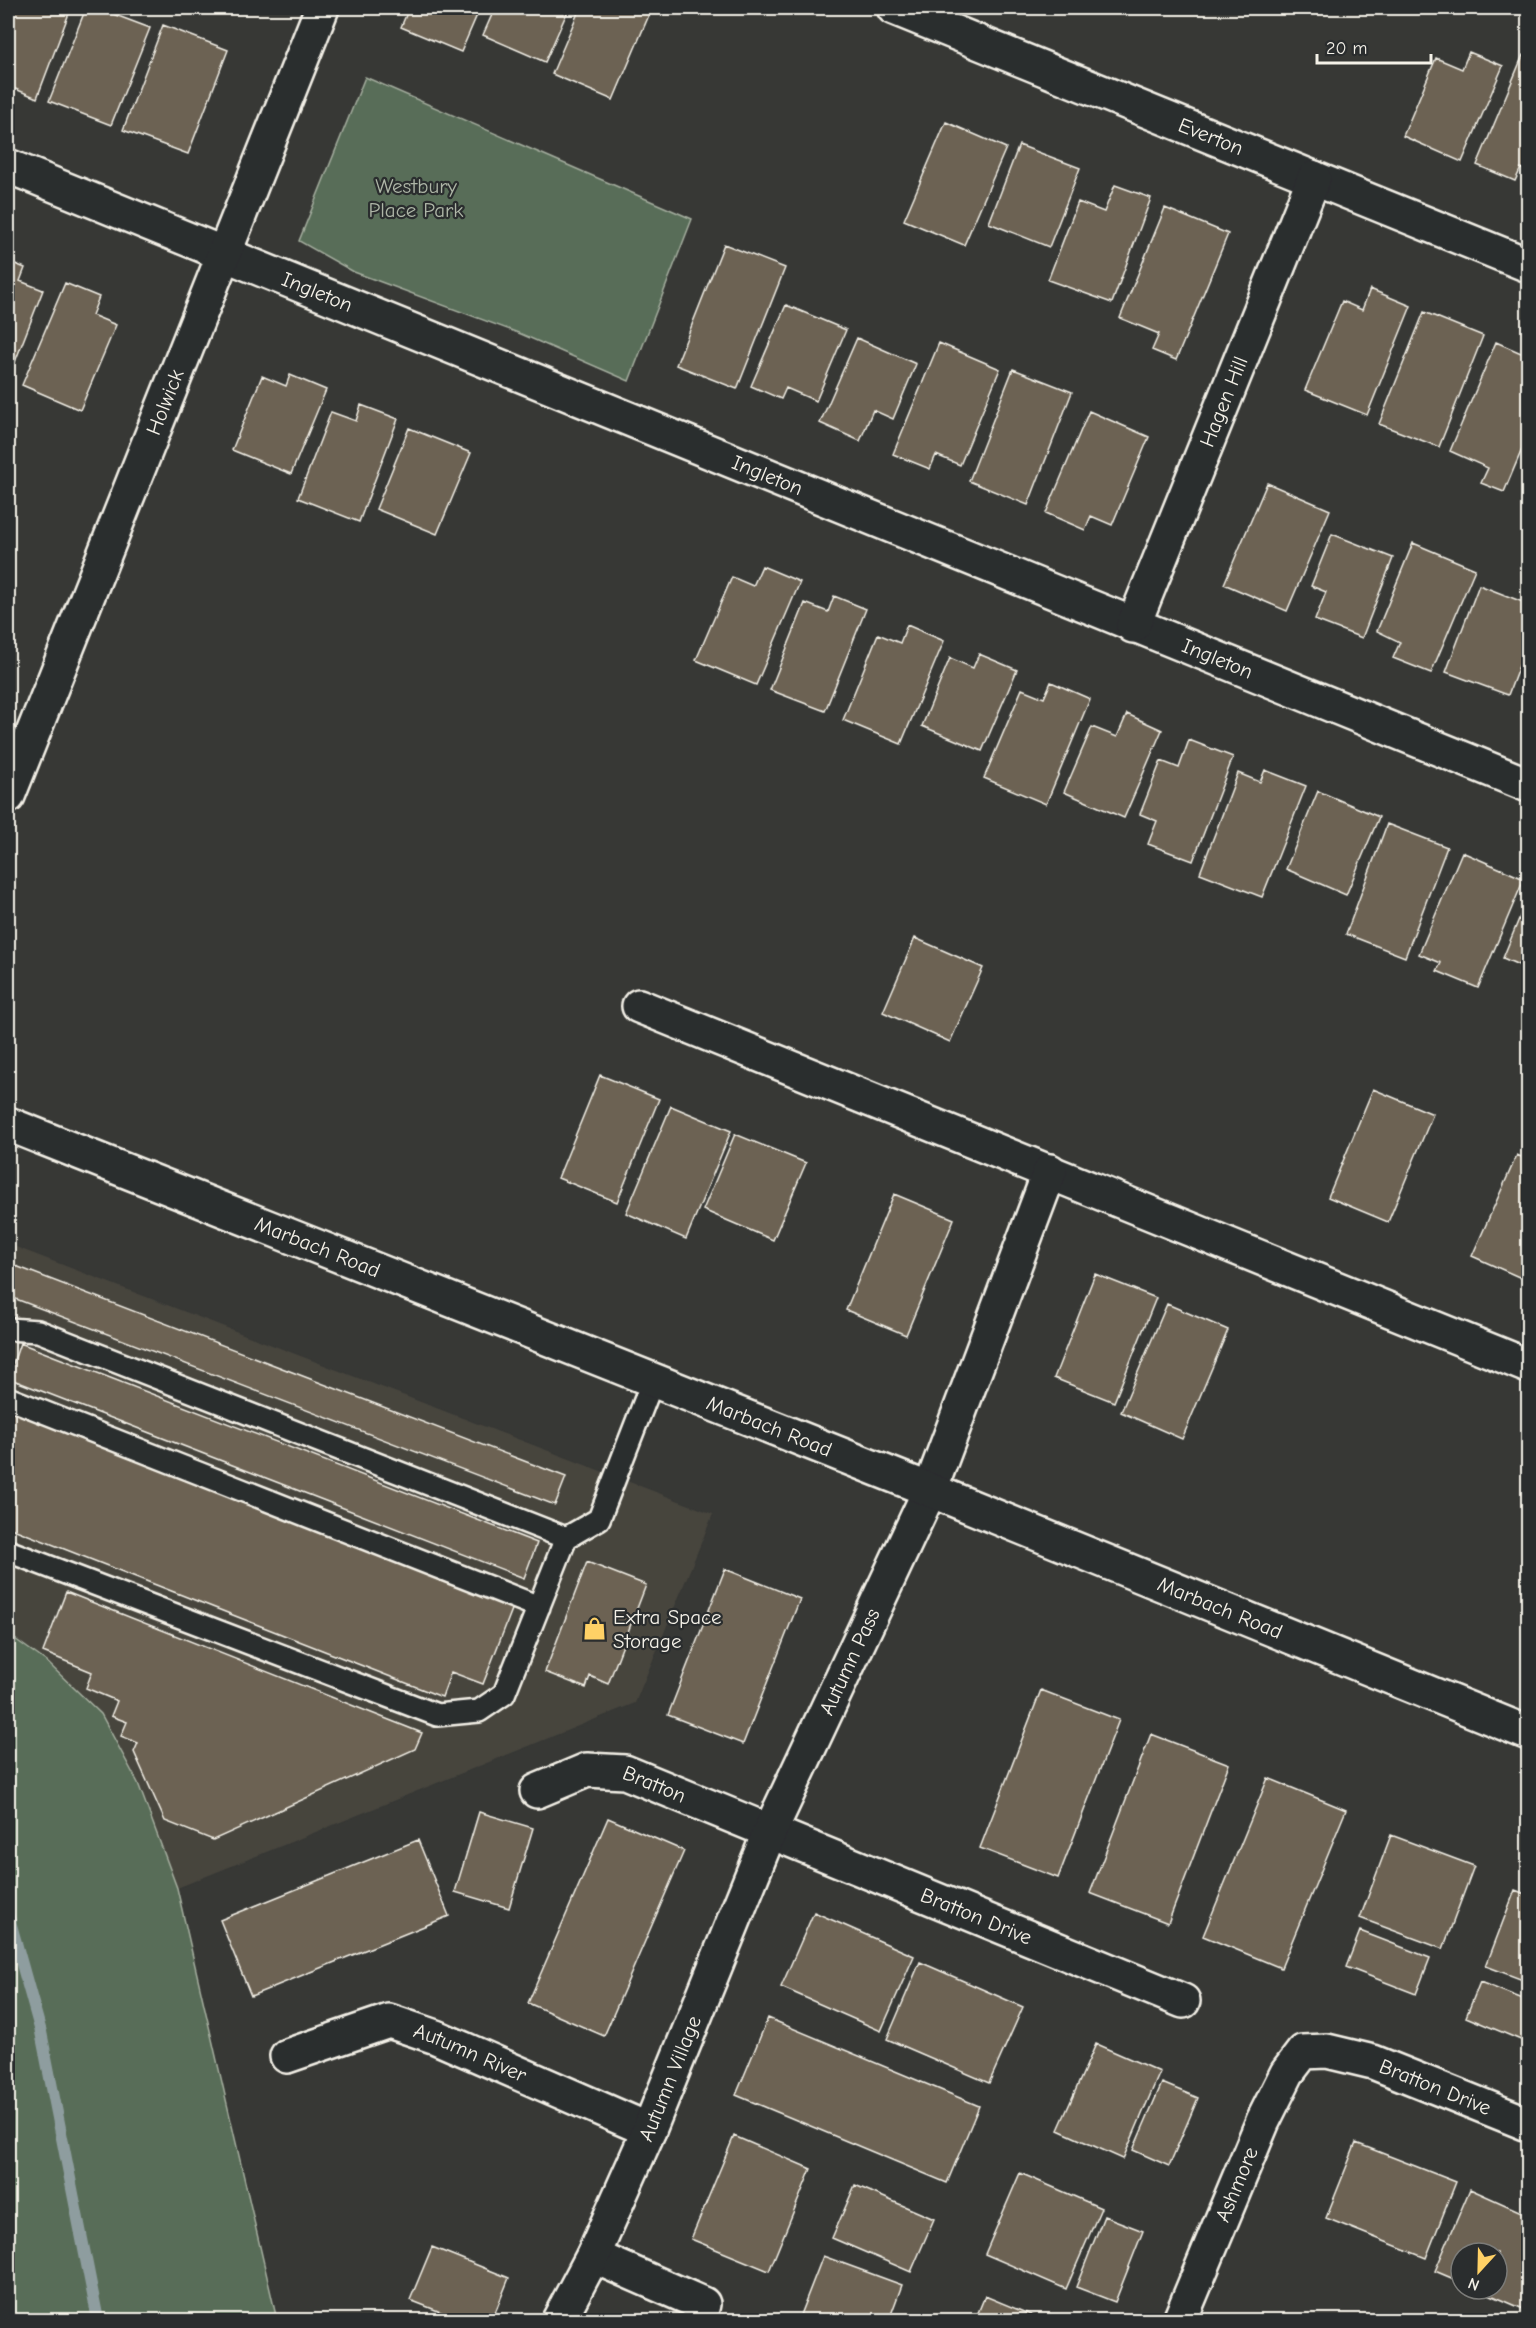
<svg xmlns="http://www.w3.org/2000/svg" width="1536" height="2328" viewBox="0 0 1536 2328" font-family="'Comic Neue',sans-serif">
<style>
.built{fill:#47453e}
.green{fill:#586d58;stroke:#a6afa0;stroke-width:1.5}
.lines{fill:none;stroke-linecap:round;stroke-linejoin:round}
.stream{stroke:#8e9d9f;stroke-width:12}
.building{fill:#6c6253;stroke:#f4f1e8;stroke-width:1.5}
.service-casing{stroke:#f4f1e8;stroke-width:26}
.minor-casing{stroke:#f4f1e8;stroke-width:38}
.secondary-casing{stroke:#f4f1e8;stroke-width:38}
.service{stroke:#2a2d2e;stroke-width:21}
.minor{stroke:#2a2d2e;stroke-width:33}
.secondary{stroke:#2a2d2e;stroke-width:33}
.labels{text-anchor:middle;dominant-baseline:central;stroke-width:4.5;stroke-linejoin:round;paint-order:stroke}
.street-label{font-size:21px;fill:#f4f1e8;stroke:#2a2d2e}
.park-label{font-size:21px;fill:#aeb6a7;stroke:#2a2d2e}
.poi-label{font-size:21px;fill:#f4f1e8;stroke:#2a2d2e;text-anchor:start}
</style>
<rect width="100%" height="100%" fill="#373835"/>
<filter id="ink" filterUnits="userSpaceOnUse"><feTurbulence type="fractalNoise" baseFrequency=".0167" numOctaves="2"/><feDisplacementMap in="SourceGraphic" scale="12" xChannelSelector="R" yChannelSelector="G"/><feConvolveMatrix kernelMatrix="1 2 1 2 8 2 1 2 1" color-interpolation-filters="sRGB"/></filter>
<g filter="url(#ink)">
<!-- built -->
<path class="built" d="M8,1244L713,1514L635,1703L177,1888L138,1783L47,1662L8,1634Z"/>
<!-- green -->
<path class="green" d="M365,77L692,219L629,381L521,334L354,272L299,241Z
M8,1634L47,1662L101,1714L138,1783L177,1888L277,2320H8Z"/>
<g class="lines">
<!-- stream -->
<path class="stream" d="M8,1914L41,2032L98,2320"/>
</g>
<!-- building -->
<path class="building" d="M8,8H71L37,98L8,86Z
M86,8H97L150,28L111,125L49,101Z
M409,8H480L461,52L401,27Z
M495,8H569L545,62L483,35Z
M580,8H652L613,100L552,74Z
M163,25L228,50L188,154L123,130Z
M1469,52L1503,66L1462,162L1403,136L1436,58L1462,69Z
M1523,55L1528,57V171L1521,168L1515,181L1477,165Z
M946,122L1006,148L964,245L904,220Z
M1019,145L1080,168L1049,247L989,223Z
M1115,185L1151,198L1112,303L1048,280L1078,202L1104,212Z
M1165,208L1228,234L1176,360L1152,350L1159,334L1120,318Z
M724,244L785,268L737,389L676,365Z
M8,261L25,268L20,281L43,290L15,362L8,359Z
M65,283L99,297L92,315L116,325L80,410L22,385Z
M1370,289L1411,306L1367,415L1305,390L1342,301L1362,310Z
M786,305L846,330L816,401L786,388L781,399L751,386Z
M1424,312L1483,336L1439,447L1379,424Z
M857,338L916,364L893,419L873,410L860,441L820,423Z
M1496,342L1528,356V435L1504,492L1481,483L1488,468L1450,451Z
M939,343L1000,369L960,465L936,455L930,469L893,454Z
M1013,369L1072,392L1028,505L969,481Z
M290,375L326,390L291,474L232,450L262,376L286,386Z
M361,405L398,419L359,522L298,498L331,412L356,421Z
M1089,411L1149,437L1112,525L1091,516L1085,530L1046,513Z
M409,428L471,453L437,534L376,509Z
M1267,483L1330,510L1287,611L1224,584Z
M1332,534L1393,558L1362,638L1315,620L1326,592L1311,586Z
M1413,543L1475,569L1431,673L1393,658L1400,642L1377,631Z
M762,566L800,582L756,685L696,660L732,577L753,586Z
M1479,585L1528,604V642L1508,695L1446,672Z
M834,596L866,609L825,711L770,690L805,603L828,612Z
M907,625L944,641L901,744L843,720L878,634L900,643Z
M979,654L1017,670L982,751L922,726L950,658L973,668Z
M1528,672V694L1521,691Z
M1051,682L1090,699L1046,804L984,778L1022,689L1044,698Z
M1127,714L1162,730L1124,818L1064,792L1092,727L1117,737Z
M1189,740L1233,757L1193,861L1148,844L1157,821L1140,814L1161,761L1179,768Z
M1265,770L1306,786L1262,897L1200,873L1238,773L1260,782Z
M1318,791L1379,817L1346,895L1286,869Z
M1387,824L1447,847L1405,957L1346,934Z
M1462,852L1524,879L1478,988L1437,971L1441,963L1419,954Z
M1528,897V969L1503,958Z
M915,938L983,968L950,1042L883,1012Z
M600,1075L659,1099L617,1202L558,1178Z
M1373,1089L1433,1114L1388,1222L1328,1197Z
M671,1106L731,1131L686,1239L626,1213Z
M735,1134L806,1163L773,1240L703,1210Z
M1517,1155L1528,1160V1281L1472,1256Z
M894,1194L954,1219L906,1335L846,1310Z
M8,1263L566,1477L555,1505L8,1296Z
M1095,1274L1156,1298L1114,1402L1054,1378Z
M1167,1304L1228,1330L1182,1439L1121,1412Z
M20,1343L537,1543L524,1578L8,1378Z
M8,1410L513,1607L483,1684L451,1672L442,1697L8,1527Z
M587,1562L646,1585L608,1684L590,1676L586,1688L545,1672Z
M725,1569L800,1599L743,1744L668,1715Z
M66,1592L422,1733L415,1749L213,1840L165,1821L134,1752L138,1743L121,1736L127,1722L111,1716L117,1701L86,1688L92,1672L43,1652Z
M1041,1690L1119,1720L1058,1878L980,1848Z
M1151,1734L1229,1764L1168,1923L1090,1893Z
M1268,1778L1346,1810L1281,1968L1203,1936Z
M479,1812L533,1828L509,1908L455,1892Z
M608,1818L684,1851L604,2036L528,2003Z
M1391,1835L1474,1866L1443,1949L1360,1918Z
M418,1840L449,1916L251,1996L220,1920Z
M1515,1890L1528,1895V1982L1486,1966Z
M814,1912L914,1956L881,2031L781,1987Z
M1360,1931L1430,1958L1416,1994L1346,1967Z
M920,1962L1023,2007L989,2083L887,2039Z
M1480,1982L1528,2001V2043L1466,2017Z
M768,2018L979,2106L947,2183L736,2095Z
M1096,2044L1160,2072L1123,2159L1058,2130Z
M1162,2083L1198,2098L1169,2166L1133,2150Z
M734,2136L811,2169L769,2271L691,2239Z
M1356,2143L1456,2182L1426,2258L1326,2218Z
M1020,2173L1101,2208L1066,2289L985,2254Z
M855,2185L934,2219L911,2272L832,2238Z
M1470,2189L1528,2215V2311L1477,2289H1497V2253H1461V2282L1435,2271Z
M1104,2216L1143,2231L1115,2302L1076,2287Z
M432,2247L509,2278L492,2320H461L410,2300Z
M823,2256L902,2285L889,2320H798Z
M985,2296L1043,2320H975Z"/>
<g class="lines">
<defs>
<path id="service" d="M8,1329L38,1331L566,1538
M8,1398L539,1607
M8,1551L437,1715L479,1711L504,1694L566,1538L599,1519L653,1380"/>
<g id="minor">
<path id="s1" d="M894,8L1528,265"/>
<path id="s2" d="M8,166L1528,785"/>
<path id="s3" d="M1133,626L1314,178"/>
<path id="s4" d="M8,796L322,8"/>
<path d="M639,1006L1528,1366"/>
<path id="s5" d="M537,1791L587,1770L625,1772L1183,2001"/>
<path id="s6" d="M287,2056L389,2021L436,2037L649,2130"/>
<path d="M593,2256L703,2304L699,2320"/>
<path id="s7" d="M559,2320L593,2256L649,2130L770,1831L930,1490L1050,1171"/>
<path id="s8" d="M1180,2320L1263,2121L1287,2073L1303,2052L1327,2051L1373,2062L1528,2124"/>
</g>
<g id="secondary">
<path id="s9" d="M8,1124L930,1490L1528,1733"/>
</g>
</defs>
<!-- service casing -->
<use href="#service" class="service-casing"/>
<!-- minor casing -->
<use href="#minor" class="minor-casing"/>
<!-- secondary casing -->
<use href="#secondary" class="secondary-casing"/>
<!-- service -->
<use href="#service" class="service"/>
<!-- minor -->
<use href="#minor" class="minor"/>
<!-- secondary -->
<use href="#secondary" class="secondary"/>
</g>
</g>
<!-- icons -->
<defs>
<symbol id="shop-bare" viewBox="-9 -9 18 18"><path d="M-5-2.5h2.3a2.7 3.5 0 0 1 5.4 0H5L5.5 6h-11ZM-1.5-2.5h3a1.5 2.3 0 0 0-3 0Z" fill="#ffd166" stroke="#2a2d2e" stroke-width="2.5" paint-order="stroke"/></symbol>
</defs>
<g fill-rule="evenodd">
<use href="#shop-bare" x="578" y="1612" width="33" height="33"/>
</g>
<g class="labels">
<!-- street labels -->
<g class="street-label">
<text stroke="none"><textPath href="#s1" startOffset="342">Everton</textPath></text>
<text stroke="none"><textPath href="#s2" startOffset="334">Ingleton</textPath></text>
<text stroke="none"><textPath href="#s4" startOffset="424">Holwick</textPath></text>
<text stroke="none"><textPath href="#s3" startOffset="242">Hagen Hill</textPath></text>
<text stroke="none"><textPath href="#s2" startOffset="820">Ingleton</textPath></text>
<text stroke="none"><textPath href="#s2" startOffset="1306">Ingleton</textPath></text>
<text stroke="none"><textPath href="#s9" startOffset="333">Marbach Road</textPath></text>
<text stroke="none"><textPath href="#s9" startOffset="819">Marbach Road</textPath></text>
<text stroke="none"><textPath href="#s9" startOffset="1305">Marbach Road</textPath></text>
<text stroke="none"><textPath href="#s7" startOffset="720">Autumn Pass</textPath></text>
<text stroke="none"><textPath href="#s5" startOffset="124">Bratton</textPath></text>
<text stroke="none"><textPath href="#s5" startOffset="472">Bratton Drive</textPath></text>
<text stroke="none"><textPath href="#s6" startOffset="195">Autumn River</textPath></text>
<text stroke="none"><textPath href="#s7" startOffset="266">Autumn Village</textPath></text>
<text stroke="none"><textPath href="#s8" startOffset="434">Bratton Drive</textPath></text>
<text stroke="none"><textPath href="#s8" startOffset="147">Ashmore</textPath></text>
</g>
<!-- park labels -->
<g class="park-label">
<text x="416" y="186">Westbury<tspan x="416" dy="24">Place Park</tspan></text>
</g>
<!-- poi labels -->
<g class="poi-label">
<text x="613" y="1617">Extra Space<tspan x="613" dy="24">Storage</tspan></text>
</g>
</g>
<!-- margin -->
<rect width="1536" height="2328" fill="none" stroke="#2a2d2e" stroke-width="30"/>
<rect x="15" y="15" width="1506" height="2298" fill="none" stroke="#f4f1e8" stroke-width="2" filter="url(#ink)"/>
<!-- north arrow -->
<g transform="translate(1479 2271) rotate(202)"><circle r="28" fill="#2a2d2e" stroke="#7b7b78" stroke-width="1.5"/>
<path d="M0-4.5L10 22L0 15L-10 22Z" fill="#ffd166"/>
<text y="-9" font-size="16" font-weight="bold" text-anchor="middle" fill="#f4f1e8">N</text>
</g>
<!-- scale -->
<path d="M1317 54v9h114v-9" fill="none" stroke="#f4f1e8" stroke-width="3"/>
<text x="1326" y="54" font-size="18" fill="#f4f1e8" stroke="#2a2d2e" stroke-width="4.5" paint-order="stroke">20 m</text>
</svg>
